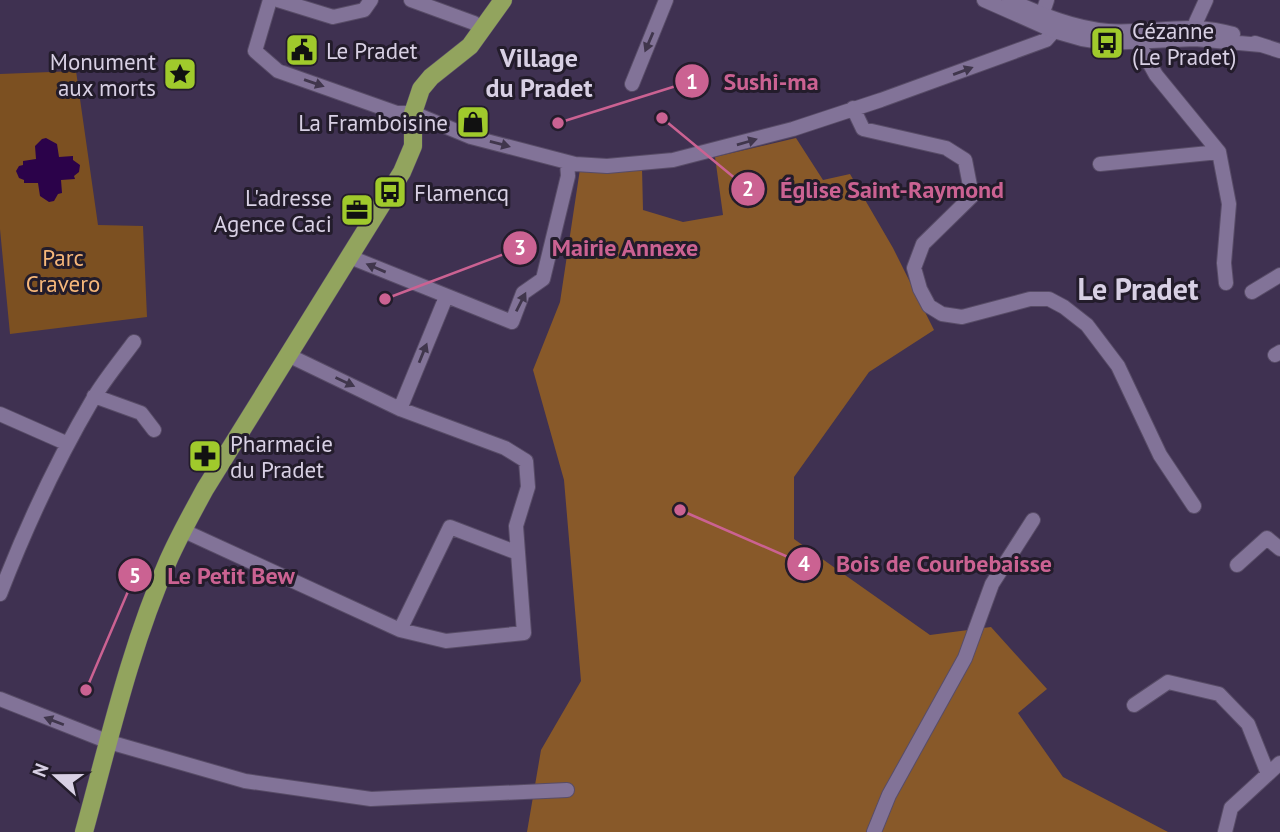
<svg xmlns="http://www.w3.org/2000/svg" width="1280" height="832" viewBox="0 0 1280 832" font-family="'PT Sans',sans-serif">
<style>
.green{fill:#7c5021}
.forest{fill:#885929}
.water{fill:#2b024a}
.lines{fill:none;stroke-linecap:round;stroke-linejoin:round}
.minor-casing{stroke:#584c67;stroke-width:16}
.tertiary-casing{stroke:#584c67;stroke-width:16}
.primary-casing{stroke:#584c67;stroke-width:19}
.minor{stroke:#827398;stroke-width:14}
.tertiary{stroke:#827398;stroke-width:14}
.primary{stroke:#92a45e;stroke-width:18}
.oneway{fill:#40364c}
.labels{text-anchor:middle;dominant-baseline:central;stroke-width:6;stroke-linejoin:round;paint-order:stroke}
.poi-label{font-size:23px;fill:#d8d0e4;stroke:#231c2b;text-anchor:start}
.park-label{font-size:23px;fill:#f6b77a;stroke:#231c2b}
.quarter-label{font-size:26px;font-weight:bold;fill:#d8d0e4;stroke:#231c2b}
.district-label{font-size:30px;font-weight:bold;fill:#d8d0e4;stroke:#231c2b}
.leader{fill:none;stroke:#cb6292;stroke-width:2.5}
.callout-dot{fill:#cb6292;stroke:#231c2b;stroke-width:2.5}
.mark-label{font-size:21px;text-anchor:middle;font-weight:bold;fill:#fff}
.callout-label{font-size:24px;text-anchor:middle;font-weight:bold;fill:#cb6292;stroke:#231c2b;stroke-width:6;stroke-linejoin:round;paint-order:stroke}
</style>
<rect width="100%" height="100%" fill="#3f3151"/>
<!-- green -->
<path class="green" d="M76,71L98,225L143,226L147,317L10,334L0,229V74Z"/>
<!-- forest -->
<path class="forest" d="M796,138L823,180L850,174L893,248L934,330L869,372L794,477V539L930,635L991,627L1047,689L1018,713L1063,777L1168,832H527L541,750L581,681L564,480L533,370L560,302L580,169L642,168L643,210L683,222L723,215L715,157Z"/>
<!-- water -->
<path class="water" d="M46,138L57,144L59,157L73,156V160L80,165L79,172L74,176L75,179L61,180L62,193L58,194L54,201L49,202L40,196L38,183H24V180L19,178L16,171L19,166L23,165V161L36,159L35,146L42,139Z"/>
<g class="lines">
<defs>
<path id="minor" d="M270,0L255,51L278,71L397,113H413L471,137L575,164L607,166L673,160L793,129L881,100L1046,40L1054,31
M278,0L333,17L364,10L371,0
M411,0L474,23L482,31
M1042,15L1047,0
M1137,32V41L1156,75L1219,152L1229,204L1224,263L1226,283
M1195,38L1196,22L1206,0
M632,84L666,0
M853,108L863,129L946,148L965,160L972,196L923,244L914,268L920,289L929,306L942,314L962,317L1030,299H1049L1064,307L1087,325L1118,366L1160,455L1194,506
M1100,164L1219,152
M350,257L512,322L523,293L543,279L568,176L567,162
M1252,292L1280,275
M1275,355L1280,352
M94,396L141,413L154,430
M400,409L446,297
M0,414L68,444
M182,530L400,630L446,641L524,633L516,526L528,487L526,461L505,448L400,409L290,356
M1237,565L1267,538L1280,549
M0,594C26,527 57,460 93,399C105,379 120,361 134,342
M400,630L450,527L518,553
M0,699L109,742L245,781L371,799L567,790
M1134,705L1168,682L1219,694L1248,724L1268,774
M874,832L889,795L965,658L992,584L1033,520
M1225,832L1231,808L1280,763"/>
<path id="tertiary" d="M984,0L1054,31L1082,39L1107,43L1195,39L1261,45
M1009,0C1041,14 1072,28 1108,31C1150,34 1191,21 1233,34
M1255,43L1280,51"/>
<path id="primary" d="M84,832C109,741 130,647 168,561C179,536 192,513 205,489L402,172L413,146V113L421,89L431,77L470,46L503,0"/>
</defs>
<!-- minor casing -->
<use href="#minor" class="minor-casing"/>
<!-- tertiary casing -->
<use href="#tertiary" class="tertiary-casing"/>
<!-- primary casing -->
<use href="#primary" class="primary-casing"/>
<!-- minor -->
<use href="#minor" class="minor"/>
<!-- tertiary -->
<use href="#tertiary" class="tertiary"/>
<!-- primary -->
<use href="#primary" class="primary"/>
</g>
<!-- one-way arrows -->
<defs><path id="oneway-solid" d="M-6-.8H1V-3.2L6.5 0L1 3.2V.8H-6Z" transform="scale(1.75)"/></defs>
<g class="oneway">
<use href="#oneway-solid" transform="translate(649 42) rotate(113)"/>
<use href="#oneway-solid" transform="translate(963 71) rotate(-20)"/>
<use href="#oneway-solid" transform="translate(314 83) rotate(19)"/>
<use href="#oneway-solid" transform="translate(747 142) rotate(-16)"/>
<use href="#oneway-solid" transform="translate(500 144) rotate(15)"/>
<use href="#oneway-solid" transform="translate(376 268) rotate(-157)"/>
<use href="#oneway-solid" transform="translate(521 302) rotate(-63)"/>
<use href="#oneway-solid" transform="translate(423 353) rotate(-68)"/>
<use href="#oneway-solid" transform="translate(345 382) rotate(25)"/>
<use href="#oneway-solid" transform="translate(54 721) rotate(-159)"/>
</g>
<!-- icons -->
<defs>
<symbol id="bus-square" viewBox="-11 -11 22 22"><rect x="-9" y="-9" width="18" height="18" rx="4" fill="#a0ca2c" stroke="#231c2b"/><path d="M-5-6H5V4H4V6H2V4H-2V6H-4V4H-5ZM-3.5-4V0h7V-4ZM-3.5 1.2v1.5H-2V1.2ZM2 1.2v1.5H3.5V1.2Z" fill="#111"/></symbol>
<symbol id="civic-square" viewBox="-11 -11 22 22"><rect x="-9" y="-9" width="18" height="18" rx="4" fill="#a0ca2c" stroke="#231c2b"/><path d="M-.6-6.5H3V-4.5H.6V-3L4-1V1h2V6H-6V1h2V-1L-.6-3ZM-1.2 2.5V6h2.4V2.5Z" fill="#111"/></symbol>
<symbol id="sight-square" viewBox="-11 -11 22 22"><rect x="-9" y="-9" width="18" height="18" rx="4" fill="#a0ca2c" stroke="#231c2b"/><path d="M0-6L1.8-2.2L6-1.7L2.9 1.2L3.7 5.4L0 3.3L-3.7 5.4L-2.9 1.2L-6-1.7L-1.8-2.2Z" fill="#111"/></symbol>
<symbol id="shop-square" viewBox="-11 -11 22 22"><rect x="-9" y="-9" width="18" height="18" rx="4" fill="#a0ca2c" stroke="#231c2b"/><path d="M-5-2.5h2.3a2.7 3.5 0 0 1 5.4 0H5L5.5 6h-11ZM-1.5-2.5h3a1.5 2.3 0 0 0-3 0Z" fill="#111"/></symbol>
<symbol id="office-square" viewBox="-11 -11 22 22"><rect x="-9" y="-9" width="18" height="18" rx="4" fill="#a0ca2c" stroke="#231c2b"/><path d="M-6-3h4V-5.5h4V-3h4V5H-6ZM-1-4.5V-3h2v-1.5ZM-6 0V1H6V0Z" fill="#111"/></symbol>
<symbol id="pharmacy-square" viewBox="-11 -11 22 22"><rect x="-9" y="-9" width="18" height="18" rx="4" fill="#a0ca2c" stroke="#231c2b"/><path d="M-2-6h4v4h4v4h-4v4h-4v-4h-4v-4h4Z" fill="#111"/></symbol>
</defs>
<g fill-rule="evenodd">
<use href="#bus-square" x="1088" y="24" width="38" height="38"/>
<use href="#civic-square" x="283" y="31" width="38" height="38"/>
<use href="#sight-square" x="161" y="55" width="38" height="38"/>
<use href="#shop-square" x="454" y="103" width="38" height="38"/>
<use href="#bus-square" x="371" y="173" width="38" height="38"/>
<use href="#office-square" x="338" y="191" width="38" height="38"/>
<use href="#pharmacy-square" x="186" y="437" width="38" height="38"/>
</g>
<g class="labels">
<!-- poi labels -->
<g class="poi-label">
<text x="1132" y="30">Cézanne<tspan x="1132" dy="26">(Le Pradet)</tspan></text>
<text x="326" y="50">Le Pradet</text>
<text x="156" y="61" text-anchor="end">Monument<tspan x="156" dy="26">aux morts</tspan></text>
<text x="448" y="122" text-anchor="end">La Framboisine</text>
<text x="414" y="192">Flamencq</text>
<text x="332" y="197" text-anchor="end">L'adresse<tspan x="332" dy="26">Agence Caci</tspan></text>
<text x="230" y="443">Pharmacie<tspan x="230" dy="26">du Pradet</tspan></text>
</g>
<!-- park labels -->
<g class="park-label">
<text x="63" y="257">Parc<tspan x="63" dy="26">Cravero</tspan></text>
</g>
<!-- quarter labels -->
<g class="quarter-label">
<text x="539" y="57">Village<tspan x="539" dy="30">du Pradet</tspan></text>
</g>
<!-- district labels -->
<g class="district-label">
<text x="1138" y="288">Le Pradet</text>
</g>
</g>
<!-- callouts -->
<path class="leader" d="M558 123L692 81M662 118L748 189M385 299L520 248M680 510L804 564M86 690L135 575"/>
<g class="callout-dot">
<circle cx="558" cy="123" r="7"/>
<circle cx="662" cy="118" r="7"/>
<circle cx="385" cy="299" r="7"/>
<circle cx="680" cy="510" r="7"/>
<circle cx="86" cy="690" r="7"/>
<circle cx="692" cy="81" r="18"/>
<circle cx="748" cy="189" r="18"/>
<circle cx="520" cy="248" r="18"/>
<circle cx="804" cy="564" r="18"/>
<circle cx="135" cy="575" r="18"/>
</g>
<g class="mark-label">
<text x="692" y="89">1</text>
<text x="748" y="196">2</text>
<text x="520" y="255">3</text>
<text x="804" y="571">4</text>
<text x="135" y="583">5</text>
</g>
<g class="callout-label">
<text x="771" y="90">Sushi-ma</text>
<text x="892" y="198">Église Saint-Raymond</text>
<text x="625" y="256">Mairie Annexe</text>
<text x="944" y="572">Bois de Courbebaisse</text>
<text x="231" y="584">Le Petit Bew</text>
</g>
<!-- north arrow -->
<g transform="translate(56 776) rotate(291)" stroke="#231c2b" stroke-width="5" paint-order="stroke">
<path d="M0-5L12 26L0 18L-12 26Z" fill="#d8d0e4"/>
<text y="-10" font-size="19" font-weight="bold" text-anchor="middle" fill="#d8d0e4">N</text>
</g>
</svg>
